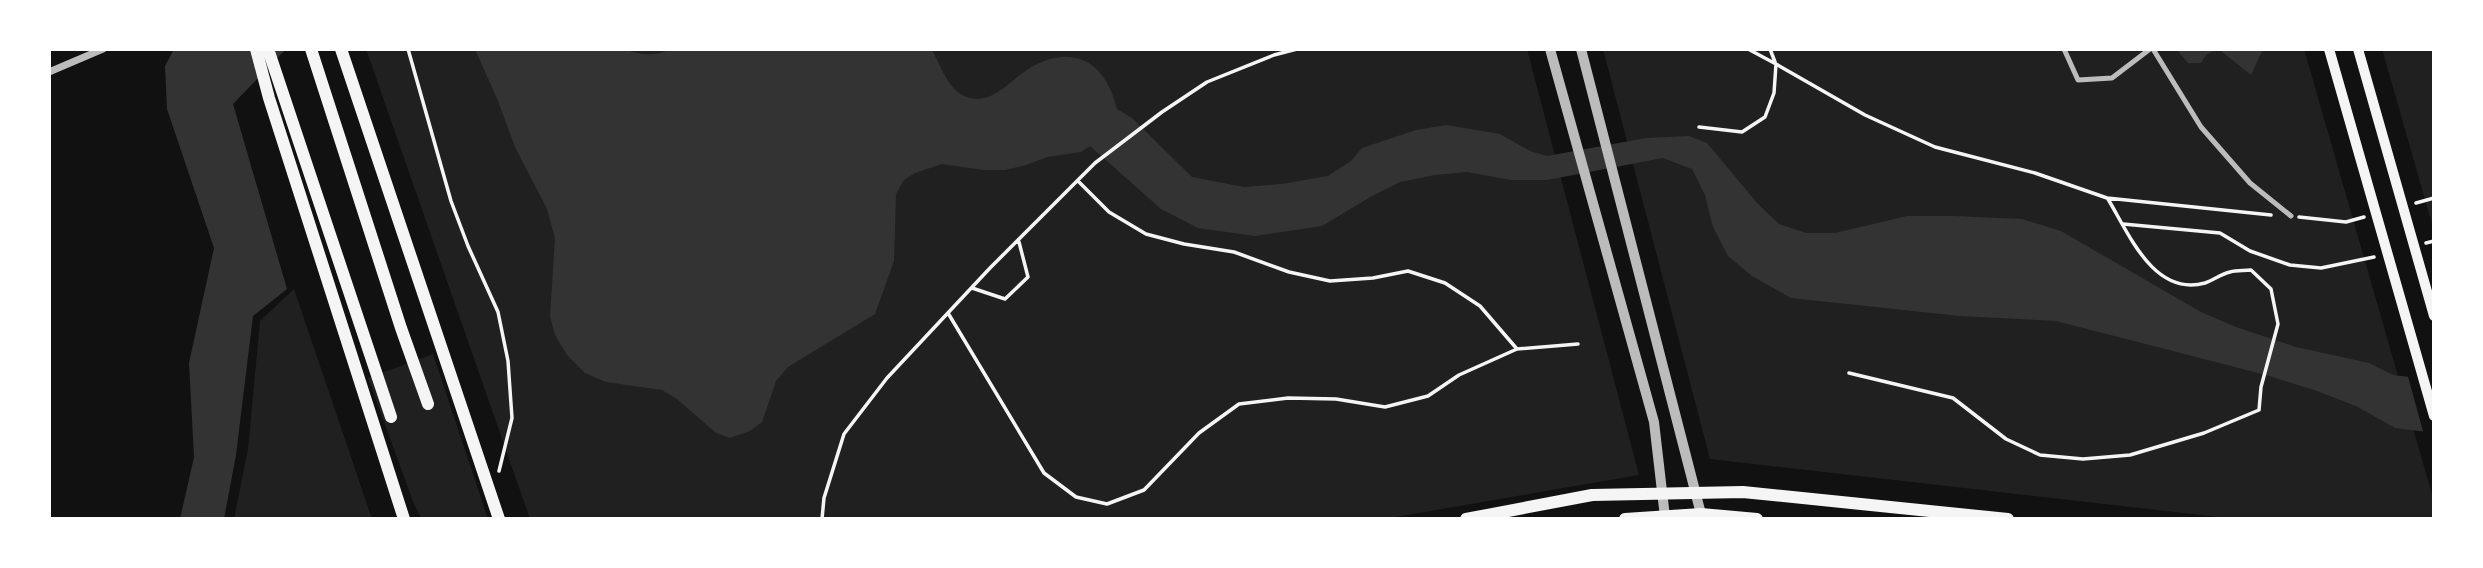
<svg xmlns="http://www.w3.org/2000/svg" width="2483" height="568" viewBox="0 0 2483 568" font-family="Overpass,sans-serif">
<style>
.green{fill:#202020}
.water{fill:#333}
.pier{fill:#111}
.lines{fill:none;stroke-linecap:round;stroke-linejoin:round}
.path{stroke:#f5f5f5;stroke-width:3.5}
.pedestrian{stroke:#bcbcbc;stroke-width:5}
.minor{stroke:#bcbcbc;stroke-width:7}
.tertiary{stroke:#bcbcbc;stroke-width:10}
.secondary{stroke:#f5f5f5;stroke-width:10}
.primary{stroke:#f5f5f5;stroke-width:12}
</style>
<rect width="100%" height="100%" fill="#111"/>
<!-- green -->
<path class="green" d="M366,49H1527L1639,475L1384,519H530Z
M1603,49H2304L2434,501V519H2236L1710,459Z
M2382,49H2434V231Z
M294,289L372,519H234L248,449L260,321Z
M433,354L488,519H422L414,504L368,378Z"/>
<!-- water -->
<path class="water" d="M174,49H286L233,104L287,289L253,316L236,455L224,519H180L194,457L189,363L214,248L167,109L165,66Z
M475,49H622C639,54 654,58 670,49H931C942,66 948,93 970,98C994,104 1011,79 1030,68C1074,42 1106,63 1117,109L1132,118L1192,177L1244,187L1281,184L1328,176L1351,161L1362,148L1416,130L1446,125L1500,134L1530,151L1547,156L1646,138L1689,136L1707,143L1758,204L1779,224L1806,233H1835L1907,216H1954L2022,219L2061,231L2201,312L2236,327L2296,347L2369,363L2393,375L2434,380V433L2395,428L2356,406L2317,391L2266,375L2056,321L1960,316L1791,298L1752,276L1728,256L1713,227L1705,195L1692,169L1663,158L1547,180H1511L1467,172L1435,175L1400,182L1372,196L1322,226L1255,236L1198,228L1161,209L1090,146L1081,152L1047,157L1026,165L1005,170H983L942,164L915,173L904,180L896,194L894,261L875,314L788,367L776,381L762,422L750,431L730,438L716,433L677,399L662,390L606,382L585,373L567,355L555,335L550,316L555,238L547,209L515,147L498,101Z
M2176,49H2260L2262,51L2251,75L2221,51L2215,50L2206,55L2201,63H2188Z"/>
<!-- pier -->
<path class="pier" d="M2407,373L2434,377V436L2424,435Z"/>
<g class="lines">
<!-- path -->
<path class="path" d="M408,49L451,201L468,246L498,312L508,361L512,418L499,471
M1748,49L1776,64
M1770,49L1775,62
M1699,127L1742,132L1765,117L1774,93L1776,64L1865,115L1935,147L2035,173L2107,198L2271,215
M1078,181L1109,212L1146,234L1184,244L1234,252L1289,272L1330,281L1373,278L1408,271L1445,283L1480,306L1517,349L1578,344
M2416,203L2434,198
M2299,217L2346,222L2364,217
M2123,224L2220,233L2250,251L2290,265L2321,268L2374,257
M2426,243L2434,241
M972,288L1005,299L1028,277L1019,242
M948,313L1044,473L1076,497L1107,504L1144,490L1199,433L1239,404L1288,398L1336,399L1385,407L1428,396L1459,375L1517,349
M1849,373L1953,398L2006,439L2040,455L2083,459L2130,455L2204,433L2259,410L2261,387L2278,324L2271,289L2251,270C2244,271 2237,270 2230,272C2221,274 2214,280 2205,283C2154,297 2129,234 2108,199
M822,519L824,498L844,434L887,378L990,268L1095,163L1162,112L1207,82L1274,55L1297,49"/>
<!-- pedestrian -->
<path class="pedestrian" d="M2064,49L2078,80L2112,78L2150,49
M2153,49L2201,127L2250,183L2291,216"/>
<!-- minor -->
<path class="minor" d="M49,72L103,49"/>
<!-- tertiary -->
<path class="tertiary" d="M1550,49L1654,422L1665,517
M1581,49L1701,514"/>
<!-- secondary -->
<path class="secondary" d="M2329,49L2434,416
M2358,49L2434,316"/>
<!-- primary -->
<path class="primary" d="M256,49L269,98L404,519
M268,49L391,417
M311,49L401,328L428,404
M341,49L499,519
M1466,519L1592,495L1743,492L2008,519
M1625,519L1701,514L1757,519"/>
</g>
<!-- border -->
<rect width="2483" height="568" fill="none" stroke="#ffffff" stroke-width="102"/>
</svg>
